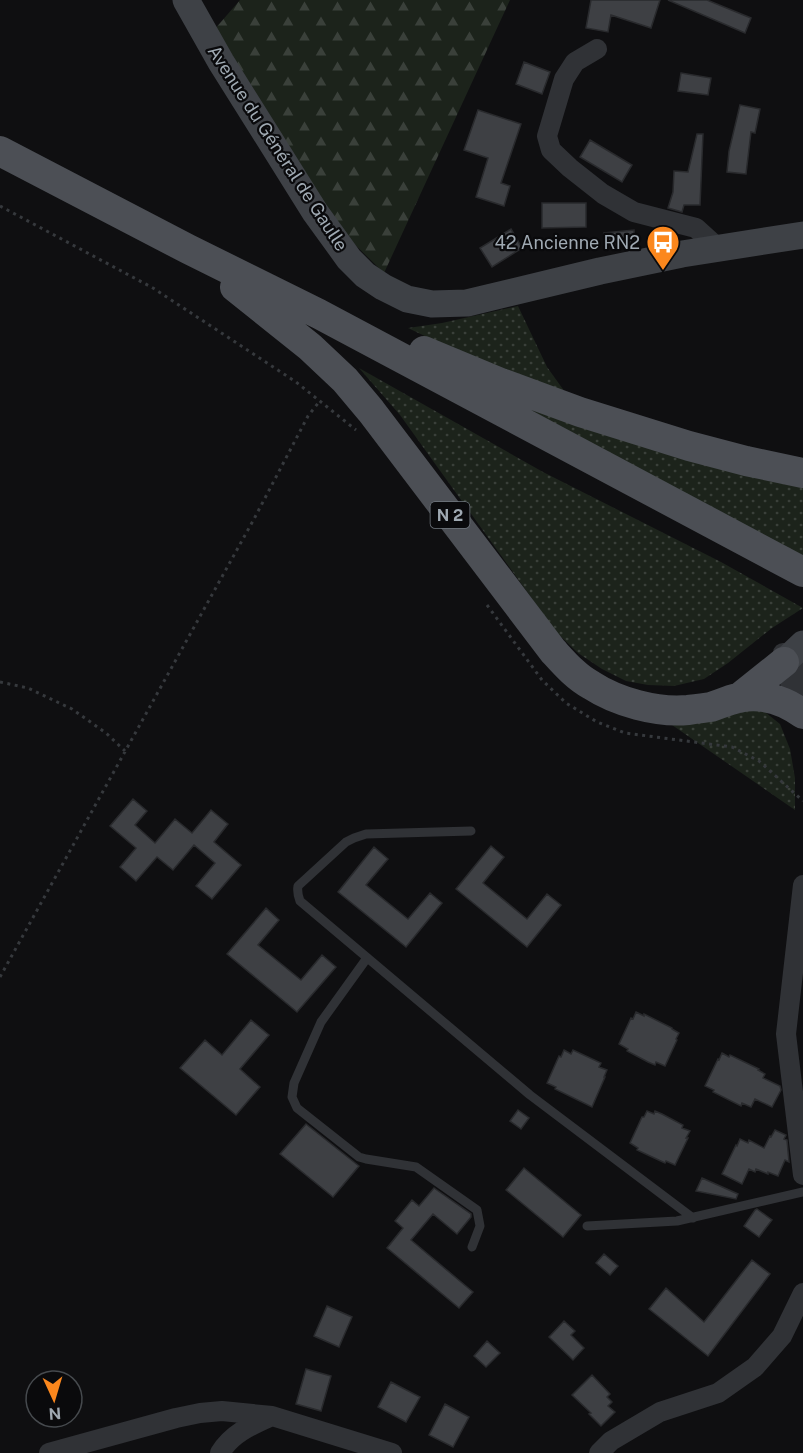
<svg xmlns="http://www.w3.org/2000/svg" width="803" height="1453" viewBox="0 0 803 1453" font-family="'Public Sans',sans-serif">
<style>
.grass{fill:url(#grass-dots)}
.forest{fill:url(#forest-firs)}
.building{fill:#3e4044;stroke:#292a2d;stroke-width:1.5}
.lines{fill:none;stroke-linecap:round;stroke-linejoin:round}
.path{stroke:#36393d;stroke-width:3;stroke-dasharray:3 4.5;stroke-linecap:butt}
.lane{stroke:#303236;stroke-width:9}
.street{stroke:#303236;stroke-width:20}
.secondary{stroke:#3e4146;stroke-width:27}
.primary{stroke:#4c4f55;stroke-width:30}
.labels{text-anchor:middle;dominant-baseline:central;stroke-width:4.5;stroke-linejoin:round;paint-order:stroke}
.shield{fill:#0a0a0c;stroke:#727980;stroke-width:1.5}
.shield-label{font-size:16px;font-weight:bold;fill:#9fa9b2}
.street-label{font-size:18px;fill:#9fa9b2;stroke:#0a0a0c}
.poi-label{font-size:18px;fill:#9fa9b2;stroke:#0a0a0c;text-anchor:end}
</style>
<defs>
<pattern id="grass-dots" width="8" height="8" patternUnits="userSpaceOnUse" patternTransform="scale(1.5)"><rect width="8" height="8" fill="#1c231b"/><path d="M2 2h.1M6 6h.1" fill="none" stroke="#3a403a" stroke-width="1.8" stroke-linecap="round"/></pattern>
<pattern id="forest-firs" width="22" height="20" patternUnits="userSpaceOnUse" patternTransform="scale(1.5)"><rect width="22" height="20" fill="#1c231b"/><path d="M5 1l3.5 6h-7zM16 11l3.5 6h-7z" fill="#3a403a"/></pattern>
</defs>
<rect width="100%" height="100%" fill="#0f0f11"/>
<!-- grass -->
<path class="grass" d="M518,306L547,367L565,392L481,363L408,328L442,323Z
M359,368L543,472L721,562L803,608L772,628L728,663L704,679L674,686L648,685L626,681L602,669L578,653L556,632L400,415Z
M478,383L803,485V556Z
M733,706L765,712L780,724L790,749L795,778V810L672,725Z"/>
<!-- forest -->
<path class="forest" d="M240,0H510L384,273L341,231L214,30Z"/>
<!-- building -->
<path class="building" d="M591,0H660L651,28L611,15L608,32L586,28Z
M668,0H707L751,18L745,33Z
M524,62L550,72L542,94L516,84Z
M681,73L711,78L708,95L678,91Z
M740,105L760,109L755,133L751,132L746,174L727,172L729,151Z
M478,110L521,124L501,183L510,186L504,206L476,197L488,158L464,150Z
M697,134H703L700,205H684L682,212L668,208L673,192L674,171L688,172Z
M590,140L632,165L622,182L580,157Z
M542,203H586V227L542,228Z
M511,229L522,248L492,267L480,248Z
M634,230L635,244L605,247L604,233Z
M133,799L147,811L135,825L155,843L175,819L192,833L211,810L228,824L214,842L241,865L212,899L196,886L215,863L194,845L173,870L157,857L136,881L120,867L136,848L110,826Z
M491,846L504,857L483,883L527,919L547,894L561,905L527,947L456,889Z
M374,847L388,859L366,885L408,919L430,893L442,903L406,947L338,892Z
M266,908L279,920L258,945L301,980L322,955L336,967L297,1012L227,954Z
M636,1012L644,1016V1014L672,1028V1029L679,1033L676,1039L677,1040L665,1066L656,1062L655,1065L648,1062L627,1051L628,1049L619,1044L631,1018L633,1019Z
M251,1020L269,1035L240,1069L260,1087L236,1115L180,1068L205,1040L222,1055Z
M564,1050L571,1054L573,1050L601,1063L599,1067L607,1070L604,1077H605L592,1107L555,1089L556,1087L547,1083L559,1056L561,1057Z
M722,1053L729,1057L730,1055L759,1069L758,1070L765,1074L763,1078L780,1086L781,1090L772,1107L755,1099L751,1107L742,1103L741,1106L713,1092L714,1090L705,1086L718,1059L719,1060Z
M518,1110L529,1118L521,1129L510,1121Z
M647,1111L654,1114L655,1111L662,1114L683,1125L682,1128L690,1131L686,1138H688L675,1165L666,1161L665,1163L650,1156L637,1150L638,1148L630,1143L642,1117H644Z
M306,1124L359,1166L333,1197L280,1154Z
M775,1130L786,1135L784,1139L787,1140L789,1162L785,1160L778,1176L768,1172V1174L756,1169L755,1172L749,1169L742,1184L722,1174L736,1145L737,1146L740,1139L748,1143L749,1140L764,1148L770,1136L771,1137Z
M524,1168L581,1215L563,1237L506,1190Z
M702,1178L738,1194L736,1199L696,1191Z
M434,1188L471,1214V1217L457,1234L433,1214L411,1240L473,1292L459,1308L387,1248L403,1228L395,1221L412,1200L419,1206Z
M757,1209L772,1220L759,1237L744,1226L755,1210Z
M604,1254L618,1266L610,1275L596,1263Z
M752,1260L770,1274L708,1356L649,1309L666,1288L704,1322Z
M327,1306L352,1317L339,1347L314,1336Z
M564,1321L575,1331L571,1335L584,1348L573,1360L549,1337Z
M487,1341L500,1353L486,1367L474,1356Z
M306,1369L331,1376L321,1411L296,1404Z
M592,1375L610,1394L607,1397L612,1402L608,1406L615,1412L601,1426L589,1414L591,1413L572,1395Z
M391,1382L420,1397L406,1422L378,1407Z
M445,1404L469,1417L453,1447L429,1435Z"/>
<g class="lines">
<!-- path -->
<path class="path" d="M0,206L153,288L296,382L356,430
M487,605L542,680L566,703L597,722L625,733L732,747L759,761L803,801
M0,682L28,688L72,709L106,733L125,751
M0,977L254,519L308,416L319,402"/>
<!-- lane -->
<path class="lane" d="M471,831L366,834L354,838L346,842L298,886C297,892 298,896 300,901L530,1095L693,1218
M367,958L321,1022L294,1083L292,1097L297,1108L359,1157L366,1159L416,1167L477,1210L480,1226L472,1247
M587,1226L677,1221L803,1192"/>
<!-- street -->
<path class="street" d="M597,49L575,62L564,79L547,136L551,150L570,168L603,194L634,212L696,228L718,248
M783,653C782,672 795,690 803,707
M803,656L801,671L803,698
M803,885L786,1034L803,1175
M49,1453L176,1418L200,1413L222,1411L272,1416
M220,1453C232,1433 252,1425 272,1416L392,1453
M599,1453L611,1441L660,1412L718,1393L755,1367L782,1336L803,1293"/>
<!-- secondary -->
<path class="secondary" d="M186,0L221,62L315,212L349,259L365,275L383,287L407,299L432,304L467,303L600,271L682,254L803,235
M784,662L803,644"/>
<!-- primary -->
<path class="primary" d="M0,151L188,249L319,314L803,572
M235,287L310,347L345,380L371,411L553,651C564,663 576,677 591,685C617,702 657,713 688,710C696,709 704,708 711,707C720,704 729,700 738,698C761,693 784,700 803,714
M424,351L501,383L580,412L689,446L746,461L803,473
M739,698L784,662"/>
</g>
<!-- icons -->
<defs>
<symbol id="bus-pin" viewBox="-11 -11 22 30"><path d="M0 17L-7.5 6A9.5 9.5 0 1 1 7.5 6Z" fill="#fb871d" stroke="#0a0a0c"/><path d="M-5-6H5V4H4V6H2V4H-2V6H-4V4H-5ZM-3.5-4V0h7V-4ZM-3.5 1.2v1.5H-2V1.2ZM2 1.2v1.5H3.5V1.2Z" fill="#fff"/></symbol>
</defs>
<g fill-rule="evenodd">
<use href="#bus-pin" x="644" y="223" width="38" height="52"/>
</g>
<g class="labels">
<!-- shield labels -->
<rect class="shield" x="430.5" y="502" width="39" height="26" rx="4.5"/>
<g class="shield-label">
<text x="450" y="515">N 2</text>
</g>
<!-- street labels -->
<g class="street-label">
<text transform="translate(278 148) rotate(57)">Avenue du Général de Gaulle</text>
</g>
<!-- poi labels -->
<g class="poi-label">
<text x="640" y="242">42 Ancienne RN2</text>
</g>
</g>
<!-- north arrow -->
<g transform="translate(54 1399) rotate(176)"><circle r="28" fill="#0a0a0c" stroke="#464a4e" stroke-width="1.5"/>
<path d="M0-4.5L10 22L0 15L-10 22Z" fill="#fb871d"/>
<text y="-9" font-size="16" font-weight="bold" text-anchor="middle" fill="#9fa9b2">N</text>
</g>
</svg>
